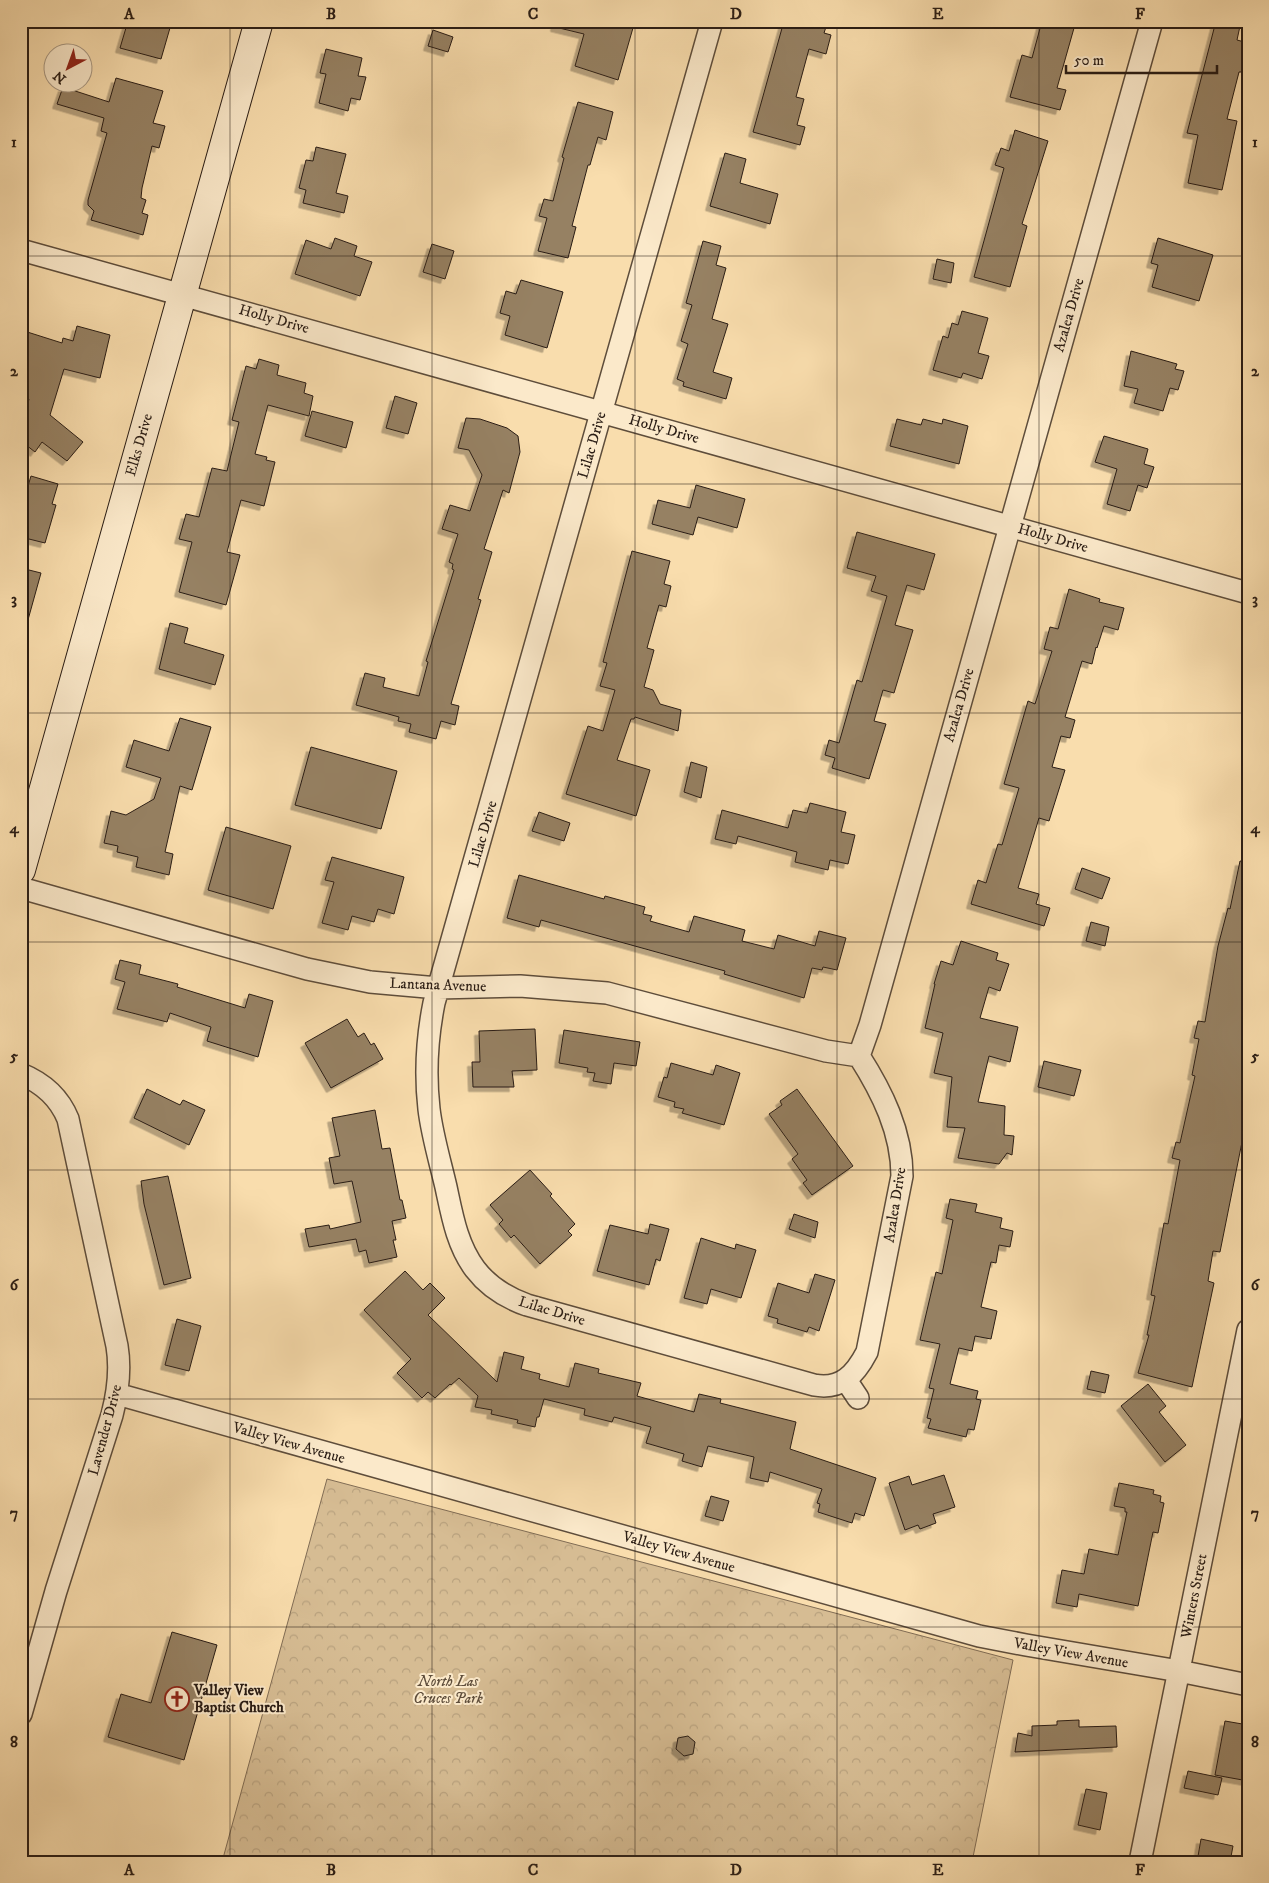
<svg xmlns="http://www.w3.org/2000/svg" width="1269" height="1883" viewBox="0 0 1269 1883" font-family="'IM FELL DW Pica',serif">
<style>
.park{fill:url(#park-crowns);stroke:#806c54}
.building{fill:#968164;stroke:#2a1d15;filter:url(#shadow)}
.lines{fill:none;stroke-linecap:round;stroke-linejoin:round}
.minor-casing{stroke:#5e4d3b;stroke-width:24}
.secondary-casing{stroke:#2a1d15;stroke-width:30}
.minor{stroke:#fbe9ca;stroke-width:21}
.secondary{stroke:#fbe9ca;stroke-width:28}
.grid{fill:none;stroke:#2a1d15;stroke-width:1;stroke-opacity:0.55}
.labels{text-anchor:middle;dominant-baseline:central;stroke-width:4;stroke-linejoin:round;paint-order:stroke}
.street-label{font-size:15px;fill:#2a1d15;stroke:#fbe9ca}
.park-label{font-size:15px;font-style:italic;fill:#5e4d3b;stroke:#fbe9ca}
.poi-label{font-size:15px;font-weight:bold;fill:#2a1d15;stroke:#fbe9ca;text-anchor:start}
.neatline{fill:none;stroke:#2a1d15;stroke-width:2}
.grid-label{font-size:16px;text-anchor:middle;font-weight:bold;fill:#2a1d15}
</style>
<defs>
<pattern id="park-crowns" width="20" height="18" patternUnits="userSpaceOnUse" patternTransform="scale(1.25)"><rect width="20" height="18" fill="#d6bc93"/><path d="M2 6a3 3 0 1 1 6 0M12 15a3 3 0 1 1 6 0" fill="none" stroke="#b8a17e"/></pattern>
<filter id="shadow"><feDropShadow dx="-4.5" dy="4.5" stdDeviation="0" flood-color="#0004"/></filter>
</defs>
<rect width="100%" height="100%" fill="#f9ddad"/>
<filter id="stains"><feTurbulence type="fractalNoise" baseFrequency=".004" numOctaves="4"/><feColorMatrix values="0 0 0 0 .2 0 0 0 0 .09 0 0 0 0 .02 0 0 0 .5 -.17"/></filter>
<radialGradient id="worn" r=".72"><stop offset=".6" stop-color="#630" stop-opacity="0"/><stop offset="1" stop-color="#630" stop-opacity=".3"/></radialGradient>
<!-- park -->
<path class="park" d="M327,1479L1013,1660L972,1862H222Z"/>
<!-- building -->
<path class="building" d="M128,21H172L161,59L120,48Z
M556,21H635L618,80L575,66L584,34L555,27Z
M784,21H828L824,33L831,35L826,54L809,49L796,97L804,99L797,125L805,127L800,145L753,132Z
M1042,21H1076L1057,88L1066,90L1060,110L1010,97L1022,55L1032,58Z
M1216,21L1240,26L1237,40L1248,43V61L1245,60L1242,72H1239L1227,119L1237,121L1222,190L1188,183L1198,135L1187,133Z
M433,30L453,37L448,52L428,46Z
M326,49L362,58L358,76L366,77L360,100L351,98L348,111L319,103L326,74L320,73Z
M116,78L163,91L153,123L165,126L159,148L152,146L142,188L141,198L146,200L142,213L148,215L143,235L91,220L94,211L88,205V200L107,133L101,131L104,118L57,104L63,87L109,102Z
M578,102L613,112L606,140L598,137L590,165H588L572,226L576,227L568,258L538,251L547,218L539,216L544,199L553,201L564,158L562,157Z
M1015,130L1048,141L1022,224L1027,226L1010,287L974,277L1004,168L995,165L1001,148L1009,151Z
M316,147L346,154L336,193L348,196L344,213L303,203L306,190L299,188L306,160L313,161Z
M725,153L746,159L740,183L778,194L770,224L710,206Z
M335,238L357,246L354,256L372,262L360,296L295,274L306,240L331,249Z
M1158,238L1213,255L1199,301L1152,287L1158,265L1151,263Z
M703,241L721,246L716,265L726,268L712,319L728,324L713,372L732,378L726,399L683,386L684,382L677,379L688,344L681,341L692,305L686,303Z
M432,244L454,251L445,279L423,272Z
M937,259L954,263L951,283L933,279Z
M521,280L563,292L547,348L505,335L510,316L500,313L506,291L516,294Z
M962,311L988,318L978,353L989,356L982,379L963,373L961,378L933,370L943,336L948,338L952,323L958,325Z
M77,326L110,335L100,378L64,369L50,415L83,442L67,461L42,442L35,452L21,441V427L23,424L29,399L21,397V330L62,343L63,338L73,341Z
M1131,351L1177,364L1175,369L1184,371L1178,390L1170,388L1163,411L1134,403L1138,389L1124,386Z
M259,359L279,365L277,375L306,383L304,393L313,396L309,416L268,405L255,454L267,457L266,460L275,462L264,506L241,500L227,552L240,555L226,605L179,592L192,542L179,539L186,514L199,517L212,468L227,471L239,422L232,420L246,366L256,369Z
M395,396L417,403L408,434L386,428Z
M312,411L353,422L346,448L305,436Z
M466,418L480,419L507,428L518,436L520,452L509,493L503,490L484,549L492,552L478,599L481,600L451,704L459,706L455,725L441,721L436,739L409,732L411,724L398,721L399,717L356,705L365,673L385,678L383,687L419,696L428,662L426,661L454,570L452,569L453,564L449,562L458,534L442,529L450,505L470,511L482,475L469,450L458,448Z
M897,419L921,425L923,419L942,424L943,419L968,426L959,464L890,446Z
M1104,436L1148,449L1144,464L1154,467L1147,488L1138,485L1130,511L1107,504L1117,469L1095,462Z
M31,476L58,484L52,504L56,505L45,543L21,537V509Z
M696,485L745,499L737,528L698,517L693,535L652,524L658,500L690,508Z
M857,532L935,554L924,590L907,585L895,625L913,630L894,693L883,690L874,721L886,724L869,779L832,768L835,758L825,755L829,740L839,743L857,680L862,682L887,596L871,591L876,576L847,568Z
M632,551L670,561L664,584L671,586L666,607L659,605L647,648L654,650L644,687L653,690L660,704L681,710L678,731L635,717L634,719H631L617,760L650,770L636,816L566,794L588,726L603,731L615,690L600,686L607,663L603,662Z
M21,568L41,573L26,627H21Z
M1069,589L1100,599L1099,602L1124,608L1118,630L1104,626L1097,648L1096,647L1092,664L1082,661L1065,717L1075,720L1070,738L1061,736L1052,767L1065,770L1049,821L1039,818L1018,888L1039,894L1036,904L1050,908L1044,926L971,904L978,880L986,883L998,844L1002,845L1019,788L1004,784L1028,701L1035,704L1052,651L1044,649L1050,627L1058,629Z
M170,623L188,628L184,643L224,655L215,685L159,669Z
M180,718L211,727L192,790L180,786L165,852L173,854L169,875L136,867L138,857L117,852L118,846L104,843L111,811L126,815L154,799L161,778L126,767L134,740L169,751Z
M311,747L397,771L381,829L295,805Z
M691,762L707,767L701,798L684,792Z
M810,803L846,812L841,832L855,835L848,864L830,860L828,870L795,862L797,852L738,836L736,844L715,839L722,810L788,828L793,810L807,813Z
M539,812L570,823L564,841L532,831Z
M226,827L291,846L273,909L208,890Z
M332,857L404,877L394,914L378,909L374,922L352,916L348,930L322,923L334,882L325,880Z
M1240,861L1248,862V1112L1220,1252L1213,1251L1208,1281L1214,1283L1192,1387L1138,1373L1149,1335H1147L1155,1296L1151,1295L1164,1223L1168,1224L1180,1160L1172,1158L1176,1142L1180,1143L1195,1076L1192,1075L1199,1039L1194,1038L1198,1021L1205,1022L1218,946L1228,908L1230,909Z
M1082,868L1110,878L1102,899L1075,889Z
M519,875L604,899L605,896L645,907L643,914L652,916L650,921L689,932L694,916L745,930L742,941L774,949L778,935L815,946L819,931L846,938L837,970L823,967L822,970L812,968L804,998L724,974L725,971L541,920L539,927L507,918Z
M1091,922L1109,927L1105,946L1086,941Z
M961,941L998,953L996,960L1009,964L1000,991L989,987L980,1018L1018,1027L1010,1062L989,1056L978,1102L1005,1106L1004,1135L1014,1136L1012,1155L1007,1153L999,1164L958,1158L965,1128L947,1127L952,1077L934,1073L943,1033L925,1028L935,984H934L941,961L953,965Z
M120,960L141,965L139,974L178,984L177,987L245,1008L249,994L273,1001L258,1057L207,1041L211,1027L170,1013L167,1022L117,1009L125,982L115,979Z
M347,1019L358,1037L364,1033L371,1045L374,1043L383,1059L331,1088L305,1043Z
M535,1029L537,1070L512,1071L514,1087H473L472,1062H480L479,1031Z
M564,1030L640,1042L636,1066L614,1063L611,1084L593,1081L595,1073L587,1072L588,1068L559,1063Z
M1044,1061L1081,1070L1074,1096L1038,1087Z
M671,1063L713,1075L716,1065L740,1073L724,1125L682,1113L684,1109L674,1107L675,1102L658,1097L664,1077L667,1078Z
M147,1089L180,1105L183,1100L205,1110L189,1145L134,1118Z
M797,1089L853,1166L812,1195L803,1183L807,1180L792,1159L798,1154L769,1114L782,1105L780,1101Z
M375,1110L382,1149L390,1148L400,1200H402L406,1218L392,1221L396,1240H393L397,1257L369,1263L366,1250L359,1252L356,1239L309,1247L305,1229L329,1225L330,1229L361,1222L352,1181L334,1184L329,1158L340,1156L332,1118Z
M530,1170L552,1194L550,1196L575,1224L568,1231L572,1235L540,1264L514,1235L511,1238L499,1224L503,1220L490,1205Z
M168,1176L191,1278L164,1285L144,1204L141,1181Z
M950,1199L977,1204L975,1212L1002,1218L1000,1228L1013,1231L1010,1247L999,1245L996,1263L991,1262L981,1307L997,1311L991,1339L975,1336L972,1351L959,1348L950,1384L978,1391L976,1399L981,1400L974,1430L968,1429L966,1437L928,1428L931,1419L927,1418L934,1389L929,1388L940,1344L920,1340L936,1272L942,1274L953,1220L946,1218Z
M794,1214L818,1222L815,1238L789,1229Z
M650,1224L669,1229L660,1261L656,1259L649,1285L597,1271L610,1225L648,1234Z
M701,1238L735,1249L736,1244L756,1250L741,1298L711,1289L707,1304L684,1298Z
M405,1271L423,1290L430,1283L445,1298L428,1315L497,1382L504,1352L524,1357L521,1369L540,1374L539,1379L569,1387L575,1363L599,1369L598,1373L641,1383L637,1396L694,1412L699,1394L721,1399L720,1403L796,1422L790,1449L876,1478L864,1516L855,1513L852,1523L818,1512L820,1504L817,1503L822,1489L770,1472L768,1482L750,1478L754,1457L708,1446L702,1467L682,1461L684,1454L646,1443L651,1427L614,1417L612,1422L584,1415L585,1409L544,1399L539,1417H537L535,1427L517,1423L518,1420L491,1414L492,1410L475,1407L478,1396L459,1378L451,1385L450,1384L435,1398L428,1392L422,1398L397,1373L411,1359L364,1310Z
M815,1274L835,1280L819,1331L809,1327L807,1332L777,1323L778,1319L768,1316L778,1283L809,1293Z
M177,1319L201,1326L189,1371L165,1365Z
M1091,1371L1109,1375L1105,1393L1087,1389Z
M1148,1384L1166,1406L1159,1412L1186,1445L1165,1462L1121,1406Z
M944,1475L955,1507L933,1514L936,1523L920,1529L918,1525L905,1530L889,1483L909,1476L912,1485Z
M1119,1483L1154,1490L1153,1494L1161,1496L1160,1502L1164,1503L1158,1533L1153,1532L1138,1606L1079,1594L1077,1607L1056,1603L1062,1570L1084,1574L1089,1549L1118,1555L1127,1512H1125V1508L1114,1506Z
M711,1496L729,1501L723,1521L705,1516Z
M172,1632L217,1645L184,1760L108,1737L121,1694L151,1703Z
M1079,1720V1727L1116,1726L1117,1747L1015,1752L1018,1733L1032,1736V1726L1057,1725V1721Z
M1225,1721L1248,1725V1781L1215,1775Z
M688,1736L695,1742L693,1754L684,1756L676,1749L678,1738Z
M1188,1771L1222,1778L1218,1795L1184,1788Z
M1086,1789L1107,1793L1100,1830L1078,1825Z
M1201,1839L1233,1846L1230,1862H1197Z"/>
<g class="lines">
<defs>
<path id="minor" d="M712,21L434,1003C427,1038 425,1074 429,1109C432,1135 440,1161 446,1187C452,1215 457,1245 475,1269C488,1286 507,1298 527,1305L814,1385C841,1390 855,1375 867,1352L902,1176C902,1132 882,1092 859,1056
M21,250L1248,593
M21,888L307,969L370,982L438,988L520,986L607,993L826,1051L859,1056
M859,1056L870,1025L1152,21
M21,1074C43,1083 59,1097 68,1119L117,1346C121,1370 118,1392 112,1415L56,1591L21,1714
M846,1380L858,1398
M117,1394L979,1636L1026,1645L1179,1671L1248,1685
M1140,1862L1248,1330"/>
<path id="secondary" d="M21,870L259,21"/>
</defs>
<!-- minor casing -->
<use href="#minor" class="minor-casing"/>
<!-- secondary casing -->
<use href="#secondary" class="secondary-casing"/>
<!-- minor -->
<use href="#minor" class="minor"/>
<!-- secondary -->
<use href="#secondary" class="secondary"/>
</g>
<!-- grid -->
<path class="grid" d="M230,21V1862M432,21V1862M635,21V1862M837,21V1862M1039,21V1862M21,256H1248M21,484H1248M21,713H1248M21,942H1248M21,1170H1248M21,1399H1248M21,1627H1248"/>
<!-- icons -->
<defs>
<symbol id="church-ring" viewBox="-11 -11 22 22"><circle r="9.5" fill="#fbe9ca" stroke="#8f2418" stroke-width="1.5"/><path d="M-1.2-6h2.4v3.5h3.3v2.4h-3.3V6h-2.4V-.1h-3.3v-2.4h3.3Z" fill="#8f2418"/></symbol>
</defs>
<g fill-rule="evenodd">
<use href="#church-ring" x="163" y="1685" width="28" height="28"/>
</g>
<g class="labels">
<!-- street labels -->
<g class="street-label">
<text transform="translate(1069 315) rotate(-74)">Azalea Drive</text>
<text transform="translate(274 319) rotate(16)">Holly Drive</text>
<text transform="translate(664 429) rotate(16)">Holly Drive</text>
<text transform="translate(139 445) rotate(-74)">Elks Drive</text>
<text transform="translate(592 445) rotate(-74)">Lilac Drive</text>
<text transform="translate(1053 538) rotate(16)">Holly Drive</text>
<text transform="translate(959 705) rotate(-74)">Azalea Drive</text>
<text transform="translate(483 834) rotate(-74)">Lilac Drive</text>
<text transform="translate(438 985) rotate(2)">Lantana Avenue</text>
<text transform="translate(895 1205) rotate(-81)">Azalea Drive</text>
<text transform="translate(552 1311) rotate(17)">Lilac Drive</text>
<text transform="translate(105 1430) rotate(-75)">Lavender Drive</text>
<text transform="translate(289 1443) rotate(16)">Valley View Avenue</text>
<text transform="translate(679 1552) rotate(16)">Valley View Avenue</text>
<text transform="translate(1194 1596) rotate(-79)">Winters Street</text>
<text transform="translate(1071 1653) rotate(10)">Valley View Avenue</text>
</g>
<!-- park labels -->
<g class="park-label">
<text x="448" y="1681">North Las<tspan x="448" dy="17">Cruces Park</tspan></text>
</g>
<!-- poi labels -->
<g class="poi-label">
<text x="194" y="1690">Valley View<tspan x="194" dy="17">Baptist Church</tspan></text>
</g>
</g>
<!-- margin -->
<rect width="1269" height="1883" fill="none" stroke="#f9ddad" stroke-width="55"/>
<!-- north arrow -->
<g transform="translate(68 68) rotate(221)"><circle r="24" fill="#fbe9ca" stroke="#a79782"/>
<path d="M0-4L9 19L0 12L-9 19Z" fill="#8f2418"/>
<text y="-8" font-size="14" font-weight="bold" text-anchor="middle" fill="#2a1d15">N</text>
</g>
<!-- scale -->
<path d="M1066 65v8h151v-8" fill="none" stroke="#2a1d15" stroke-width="2.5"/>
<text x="1074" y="65" font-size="15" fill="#2a1d15" stroke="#fbe9ca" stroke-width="4" paint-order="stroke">50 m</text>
<rect x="28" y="28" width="1214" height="1828" class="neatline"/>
<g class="grid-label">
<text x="129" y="19">A</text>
<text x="331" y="19">B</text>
<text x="533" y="19">C</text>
<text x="736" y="19">D</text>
<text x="938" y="19">E</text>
<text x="1140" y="19">F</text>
<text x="14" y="147">1</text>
<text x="1255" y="147">1</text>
<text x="14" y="376">2</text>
<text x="1255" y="376">2</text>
<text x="14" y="604">3</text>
<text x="1255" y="604">3</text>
<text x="14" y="833">4</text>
<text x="1255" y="833">4</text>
<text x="14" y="1061">5</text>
<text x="1255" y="1061">5</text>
<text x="14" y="1290">6</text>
<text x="1255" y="1290">6</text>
<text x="14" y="1518">7</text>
<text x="1255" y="1518">7</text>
<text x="14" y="1747">8</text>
<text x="1255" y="1747">8</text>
<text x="129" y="1875">A</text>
<text x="331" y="1875">B</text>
<text x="533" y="1875">C</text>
<text x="736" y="1875">D</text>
<text x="938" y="1875">E</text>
<text x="1140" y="1875">F</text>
</g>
<rect width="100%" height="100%" filter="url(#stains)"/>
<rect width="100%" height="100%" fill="url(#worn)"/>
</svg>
